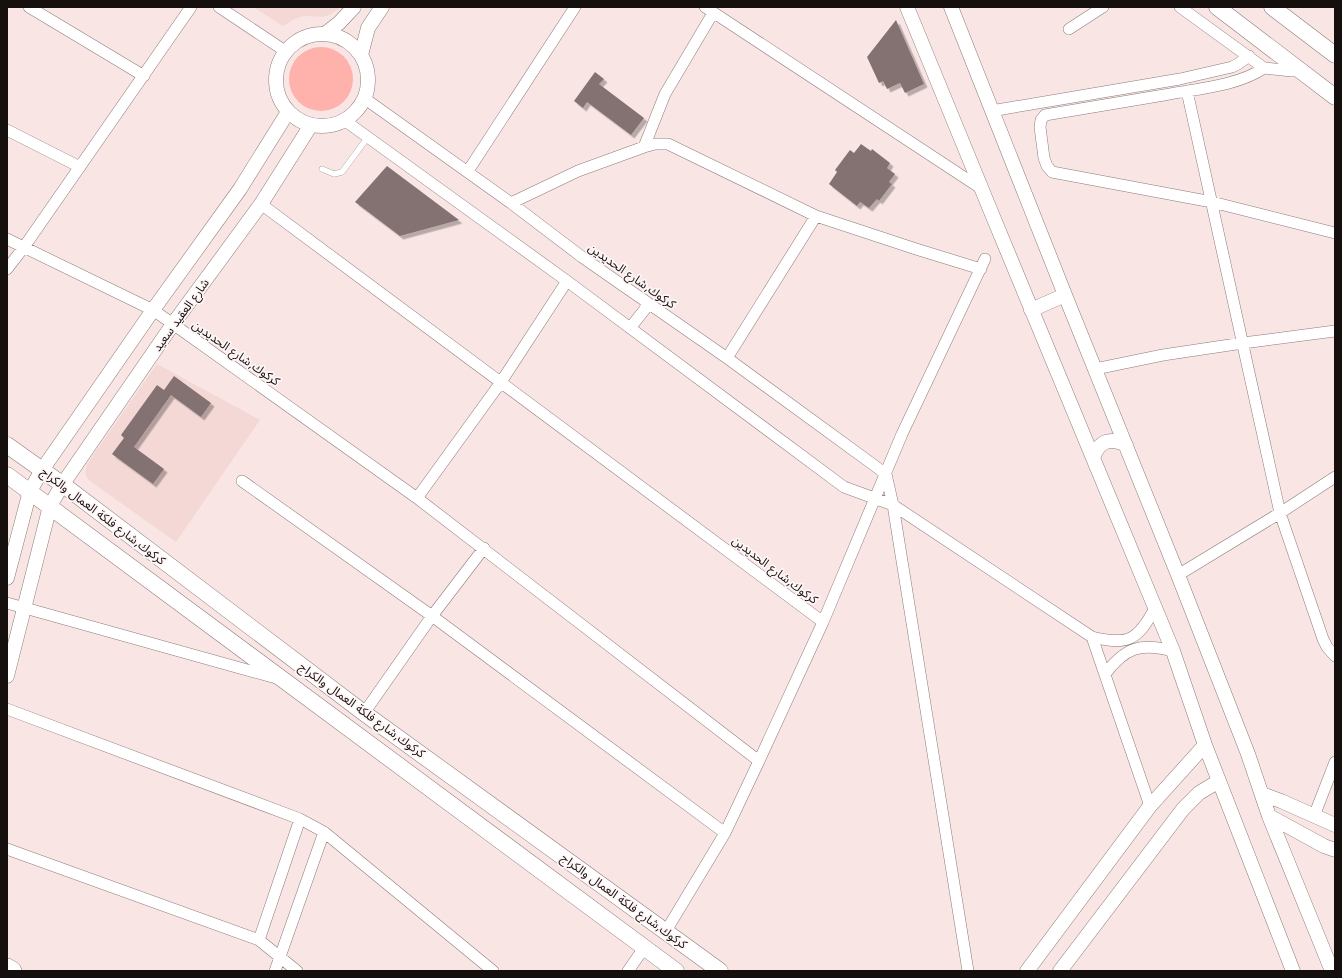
<svg xmlns="http://www.w3.org/2000/svg" width="1342" height="978" viewBox="0 0 1342 978" font-family="Jost,'Noto Sans Arabic',sans-serif">
<style>
.built{fill:#f3d8d5}
.green{fill:#ffb1ac}
.building{fill:#837271;filter:url(#shadow)}
.lines{fill:none;stroke-linecap:round;stroke-linejoin:round}
.service-casing{stroke:#8c7b7a;stroke-width:6}
.minor-casing{stroke:#8c7b7a;stroke-width:12}
.tertiary-casing{stroke:#8c7b7a;stroke-width:15}
.secondary-casing{stroke:#8c7b7a;stroke-width:17}
.trunk-casing{stroke:#8c7b7a;stroke-width:20}
.service{stroke:#fff;stroke-width:5.5}
.minor{stroke:#fff;stroke-width:11}
.tertiary{stroke:#fff;stroke-width:14}
.secondary{stroke:#fff;stroke-width:16}
.trunk{stroke:#fff;stroke-width:19}
.labels{text-anchor:middle;dominant-baseline:central;stroke-width:3.5;stroke-linejoin:round;paint-order:stroke}
.street-label{font-size:12px;fill:#150f0e;stroke:#fef6f6}
</style>
<defs>
<filter id="shadow"><feDropShadow dx="3.5" dy="3.5" stdDeviation="0" flood-color="#0004"/></filter>
</defs>
<rect width="100%" height="100%" fill="#f9e6e4"/>
<!-- built -->
<path class="built" d="M253,7H341L331,14L323,17L304,16L294,19L283,26Z
M157,364L260,420L176,542L94,484L88,479L85,474L87,464Z"/>
<!-- green -->
<path class="green" d="M289 79a32 32 0 1 1 64 0a32 32 0 1 1-64 0Z"/>
<!-- building -->
<path class="building" d="M896,20L924,84L905,93L900,83L887,89L883,81L879,83L867,57Z
M595,72L604,79L599,84L644,118L631,135L587,102L583,108L574,101Z
M861,144L871,151L872,149L890,163L887,168L895,174L889,182L892,184L879,201L877,199L869,208L860,202L857,206L829,184L837,172L835,170L850,150L854,153Z
M387,166L459,220L400,236L355,202Z
M174,376L211,403L201,417L171,395L134,447L164,469L153,484L112,454L124,438L121,435L157,385L164,390Z"/>
<g class="lines">
<defs>
<path id="service" d="M322,169L334,174L342,172L368,137"/>
<path id="minor" d="M29,7L144,76
M219,7L285,51
M705,7L982,189
M1180,7L1264,68L1292,71L1301,70
M1069,29L1103,7
M1264,68C1238,86 1195,89 1164,95C1124,102 1085,108 1045,115L1041,120L1040,127L1044,158L1047,166L1052,172L1212,202L1335,233
M1187,91L1280,513L1323,639L1327,647L1335,656
M364,98L511,203L582,257L727,358L886,474L893,505L968,971
M991,111L1180,79L1232,67L1238,64L1249,56
M344,120L567,281L844,487L893,505L1092,637L1150,806
M7,130L80,167
M644,147L665,94L713,13
M468,171L575,7
M511,203L578,171L644,147L655,144H668L816,216L916,249L981,269
M261,204L823,622
M7,239L153,310L173,324L417,498L759,761
M7,269L24,247L191,7
M630,328L649,304
M727,358L816,216
M1095,369L1163,355L1243,343L1335,331
M242,481L432,616L725,833
M417,498L501,382L567,281
M1178,575L1280,513L1335,477
M7,603L276,678
M1092,637C1128,646 1138,640 1155,608
M1105,674C1125,648 1140,642 1173,651
M7,709L300,819L324,832L493,971
M364,713L432,616L484,548
M1314,816L1335,762
M7,849L259,940L297,971
M666,931L725,833L759,761L823,622L902,434L985,259
M259,940L300,819
M275,971L324,832
M628,971L644,948"/>
<path id="tertiary" d="M907,7L994,219L1173,651L1205,745L1293,971
M951,7L1065,295L1178,575L1248,754L1269,816L1332,971
M326,33L339,23L354,7
M276 80a46 46 0 1 1 92 0a46 46 0 1 1-92 0Z
M361,55L368,28L382,7
M1031,310L1065,295
M1093,458C1099,441 1109,437 1126,445
M7,578L30,491L42,470L153,310L240,189L288,112
M7,676L50,506L62,485L173,324L261,204L311,125
M1262,794L1281,801L1335,825
M1269,816L1324,846L1335,850
M1027,971L1150,806L1205,745
M1060,971L1183,809L1199,793L1219,781"/>
<path id="secondary" d="M1217,7L1335,97
M1272,7L1335,55
M7,445L66,487L364,713L720,971
M7,475L676,971"/>
<path id="trunk" d="M7,968L12,971"/>
</defs>
<!-- service casing -->
<use href="#service" class="service-casing"/>
<!-- minor casing -->
<use href="#minor" class="minor-casing"/>
<!-- tertiary casing -->
<use href="#tertiary" class="tertiary-casing"/>
<!-- secondary casing -->
<use href="#secondary" class="secondary-casing"/>
<!-- trunk casing -->
<use href="#trunk" class="trunk-casing"/>
<!-- service -->
<use href="#service" class="service"/>
<!-- minor -->
<use href="#minor" class="minor"/>
<!-- tertiary -->
<use href="#tertiary" class="tertiary"/>
<!-- secondary -->
<use href="#secondary" class="secondary"/>
<!-- trunk -->
<use href="#trunk" class="trunk"/>
</g>
<g class="labels">
<!-- street labels -->
<g class="street-label">
<text transform="translate(632 276) rotate(35)">كركوك,شارع الحديدين</text>
<text transform="translate(181 315) rotate(-54)">شارع العقيد سعيد</text>
<text transform="translate(236 353) rotate(35)">كركوك,شارع الحديدين</text>
<text transform="translate(103 516) rotate(37)">كركوك,شارع فلكة العمال والكراج</text>
<text transform="translate(775 570) rotate(37)">كركوك,شارع الحديدين</text>
<text transform="translate(362 710) rotate(36)">كركوك,شارع فلكة العمال والكراج</text>
<text transform="translate(624 901) rotate(36)">كركوك,شارع فلكة العمال والكراج</text>
</g>
</g>
<!-- border -->
<rect width="1342" height="978" fill="none" stroke="#150f0e" stroke-width="16"/>
</svg>
